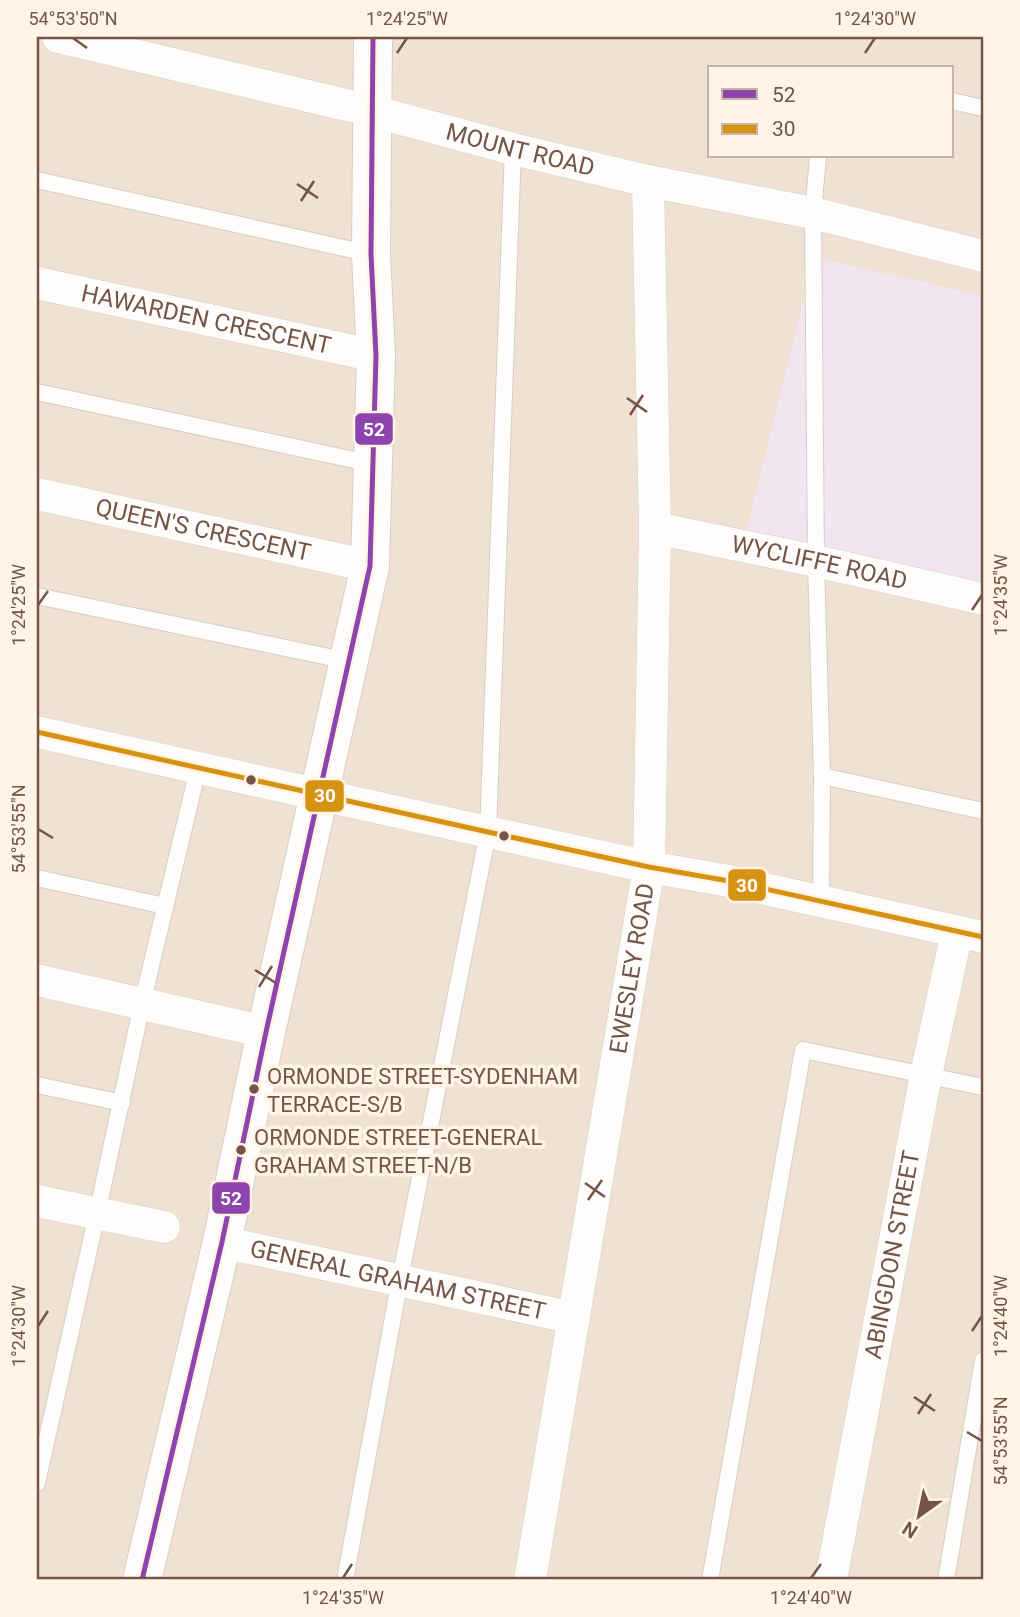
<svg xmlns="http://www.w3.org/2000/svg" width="1020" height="1617" viewBox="0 0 1020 1617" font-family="Roboto,sans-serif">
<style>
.residential{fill:#f0e2d3;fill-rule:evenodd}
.education{fill:#f2e5f0}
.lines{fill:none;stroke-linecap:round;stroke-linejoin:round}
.service-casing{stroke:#d8ccc5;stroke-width:18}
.minor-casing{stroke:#d8ccc5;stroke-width:33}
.tertiary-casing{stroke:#d8ccc5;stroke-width:40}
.service{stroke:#fefdfb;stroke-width:16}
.minor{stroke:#fefdfb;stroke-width:32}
.tertiary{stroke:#fefdfb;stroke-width:38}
.bus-1-casing{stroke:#fff4e6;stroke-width:10}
.bus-2-casing{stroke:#fff4e6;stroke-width:10}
.bus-1{stroke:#8e44ad;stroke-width:5}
.bus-2{stroke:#d69212;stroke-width:5}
.ticks{fill:none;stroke:#745547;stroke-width:2.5}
.bus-dot{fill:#745547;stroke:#fff4e6;stroke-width:2.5}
.labels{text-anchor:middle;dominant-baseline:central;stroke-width:7;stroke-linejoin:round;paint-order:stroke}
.bus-label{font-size:22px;fill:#745547;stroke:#fff4e6;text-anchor:start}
.street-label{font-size:24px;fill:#745547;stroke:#fff4e6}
.line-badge{stroke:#fff4e6;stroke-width:2.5}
.badge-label{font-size:19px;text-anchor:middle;font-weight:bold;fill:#fff}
.neatline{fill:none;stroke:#745547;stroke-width:2.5}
.ticks-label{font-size:18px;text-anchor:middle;fill:#745547}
</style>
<rect width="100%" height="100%" fill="#f7efe6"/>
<!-- residential -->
<path class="residential" d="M37,37H983V1580H37ZM710,68H952V156H710Z"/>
<!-- education -->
<path class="education" d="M814,257L983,296V587L746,533Z"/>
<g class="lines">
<defs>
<path id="service" d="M952,101L983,108
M818,156L813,213L816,561L822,776L821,902
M37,180L371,254
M37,392L373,464
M37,596L348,661
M822,776L983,811
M37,878L165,906
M37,1085L122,1103
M37,1483L97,1214L142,1004L198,769
M345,1580L400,1279L488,832L513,149
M710,1580L803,1050L983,1087
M946,1580L983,1360"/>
<g id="minor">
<path id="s1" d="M58,37L372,111L513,149L648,181L813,213L983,256"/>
<path id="s2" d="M37,283L376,356"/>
<path id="s3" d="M37,494L370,566"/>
<path id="s4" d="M655,528L816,561L983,599"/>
<path d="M37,732L488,832L649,867L729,881L983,937"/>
<path d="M37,980L266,1032"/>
<path d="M37,1201L164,1227"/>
<path id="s5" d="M222,1242L574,1318"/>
<path id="s6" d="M530,1580L649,867L655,528L648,181"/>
<path id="s7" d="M831,1580L926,1075L957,932"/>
</g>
<path id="tertiary" d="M142,1580L222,1242L266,1032L370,566L376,356L371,254L373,37"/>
</defs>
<!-- service casing -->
<use href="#service" class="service-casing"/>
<!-- minor casing -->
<use href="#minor" class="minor-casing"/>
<!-- tertiary casing -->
<use href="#tertiary" class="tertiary-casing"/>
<!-- service -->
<use href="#service" class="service"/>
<!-- minor -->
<use href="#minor" class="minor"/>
<!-- tertiary -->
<use href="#tertiary" class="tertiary"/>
<defs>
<path id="bus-1" d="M142,1580L222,1242L266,1032L370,566L376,356L371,254L373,37"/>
<path id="bus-2" d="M37,732L488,832L649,867L729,881L983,937"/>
</defs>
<!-- bus-1 casing -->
<use href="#bus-1" class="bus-1-casing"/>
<!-- bus-2 casing -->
<use href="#bus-2" class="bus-2-casing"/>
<!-- bus-1 -->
<use href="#bus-1" class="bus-1"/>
<!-- bus-2 -->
<use href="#bus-2" class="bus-2"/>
</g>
<!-- ticks -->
<path class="ticks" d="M73,38L87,48M397,53L407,38M865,53L875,38M297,184L318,198M301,201L314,181M627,398L647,412M630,415L643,395M38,605L48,591M972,610L982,595M38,829L53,838M255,970L276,983M259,987L272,966M585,1183L605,1197M588,1200L602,1180M38,1326L48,1311M972,1331L982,1316M914,1397L935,1411M918,1414L931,1394M967,1432L982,1441M343,1578L352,1564M811,1578L821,1564"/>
<!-- markers -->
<g class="bus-dot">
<circle cx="251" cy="780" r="6"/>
<circle cx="504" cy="836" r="6"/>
<circle cx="254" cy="1089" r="6"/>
<circle cx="241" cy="1150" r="6"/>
</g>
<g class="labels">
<!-- bus labels -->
<g class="bus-label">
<text x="267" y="1076">ORMONDE STREET-SYDENHAM<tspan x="267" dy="28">TERRACE-S/B</tspan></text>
<text x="254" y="1137">ORMONDE STREET-GENERAL<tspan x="254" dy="28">GRAHAM STREET-N/B</tspan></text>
</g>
<!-- street labels -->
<g class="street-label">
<text stroke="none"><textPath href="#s1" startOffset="476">MOUNT ROAD</textPath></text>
<text stroke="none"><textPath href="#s2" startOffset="173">HAWARDEN CRESCENT</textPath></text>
<text stroke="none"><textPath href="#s3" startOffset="170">QUEEN'S CRESCENT</textPath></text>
<text stroke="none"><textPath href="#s4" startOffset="168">WYCLIFFE ROAD</textPath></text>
<text stroke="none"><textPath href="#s6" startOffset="620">EWESLEY ROAD</textPath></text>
<text stroke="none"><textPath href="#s7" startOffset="331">ABINGDON STREET</textPath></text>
<text stroke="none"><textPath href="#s5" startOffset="180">GENERAL GRAHAM STREET</textPath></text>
</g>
</g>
<g class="line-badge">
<rect x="354" y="412" width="40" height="34" rx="7" fill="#8e44ad"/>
<rect x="304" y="779" width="41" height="34" rx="7" fill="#d69212"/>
<rect x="727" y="868" width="40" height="34" rx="7" fill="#d69212"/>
<rect x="211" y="1181" width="40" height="34" rx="7" fill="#8e44ad"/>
</g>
<g class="badge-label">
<text x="374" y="436">52</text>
<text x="325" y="802">30</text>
<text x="747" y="892">30</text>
<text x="231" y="1205">52</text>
</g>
<!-- border -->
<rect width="1020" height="1617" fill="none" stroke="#fff4e6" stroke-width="77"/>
<!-- legend -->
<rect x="708" y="66" width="245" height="91" fill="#fff4e6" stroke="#c7b4a6" stroke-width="2"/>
<rect x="722" y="89" width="35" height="10" fill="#8e44ad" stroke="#c7b4a6" stroke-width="2"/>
<text x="772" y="102" font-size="21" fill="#745547">52</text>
<rect x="722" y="124" width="35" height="10" fill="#d69212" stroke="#c7b4a6" stroke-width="2"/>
<text x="772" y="136" font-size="21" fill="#745547">30</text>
<!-- north arrow -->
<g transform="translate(919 1516) rotate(213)" stroke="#fff4e6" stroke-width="5" paint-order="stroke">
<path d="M0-5L12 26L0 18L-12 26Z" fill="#745547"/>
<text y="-10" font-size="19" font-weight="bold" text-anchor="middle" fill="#745547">N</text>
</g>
<rect x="38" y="38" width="944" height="1540" class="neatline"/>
<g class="ticks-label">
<text x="73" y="25">54°53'50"N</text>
<text x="407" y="25">1°24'25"W</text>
<text x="875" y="25">1°24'30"W</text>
<text transform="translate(1001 595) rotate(-90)" y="6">1°24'35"W</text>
<text transform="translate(19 605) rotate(-90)" y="6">1°24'25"W</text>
<text transform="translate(19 829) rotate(-90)" y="6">54°53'55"N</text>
<text transform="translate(1001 1316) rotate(-90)" y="6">1°24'40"W</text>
<text transform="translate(19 1326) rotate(-90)" y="6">1°24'30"W</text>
<text transform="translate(1001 1441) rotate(-90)" y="6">54°53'55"N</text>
<text x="343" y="1604">1°24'35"W</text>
<text x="811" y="1604">1°24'40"W</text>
</g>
</svg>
